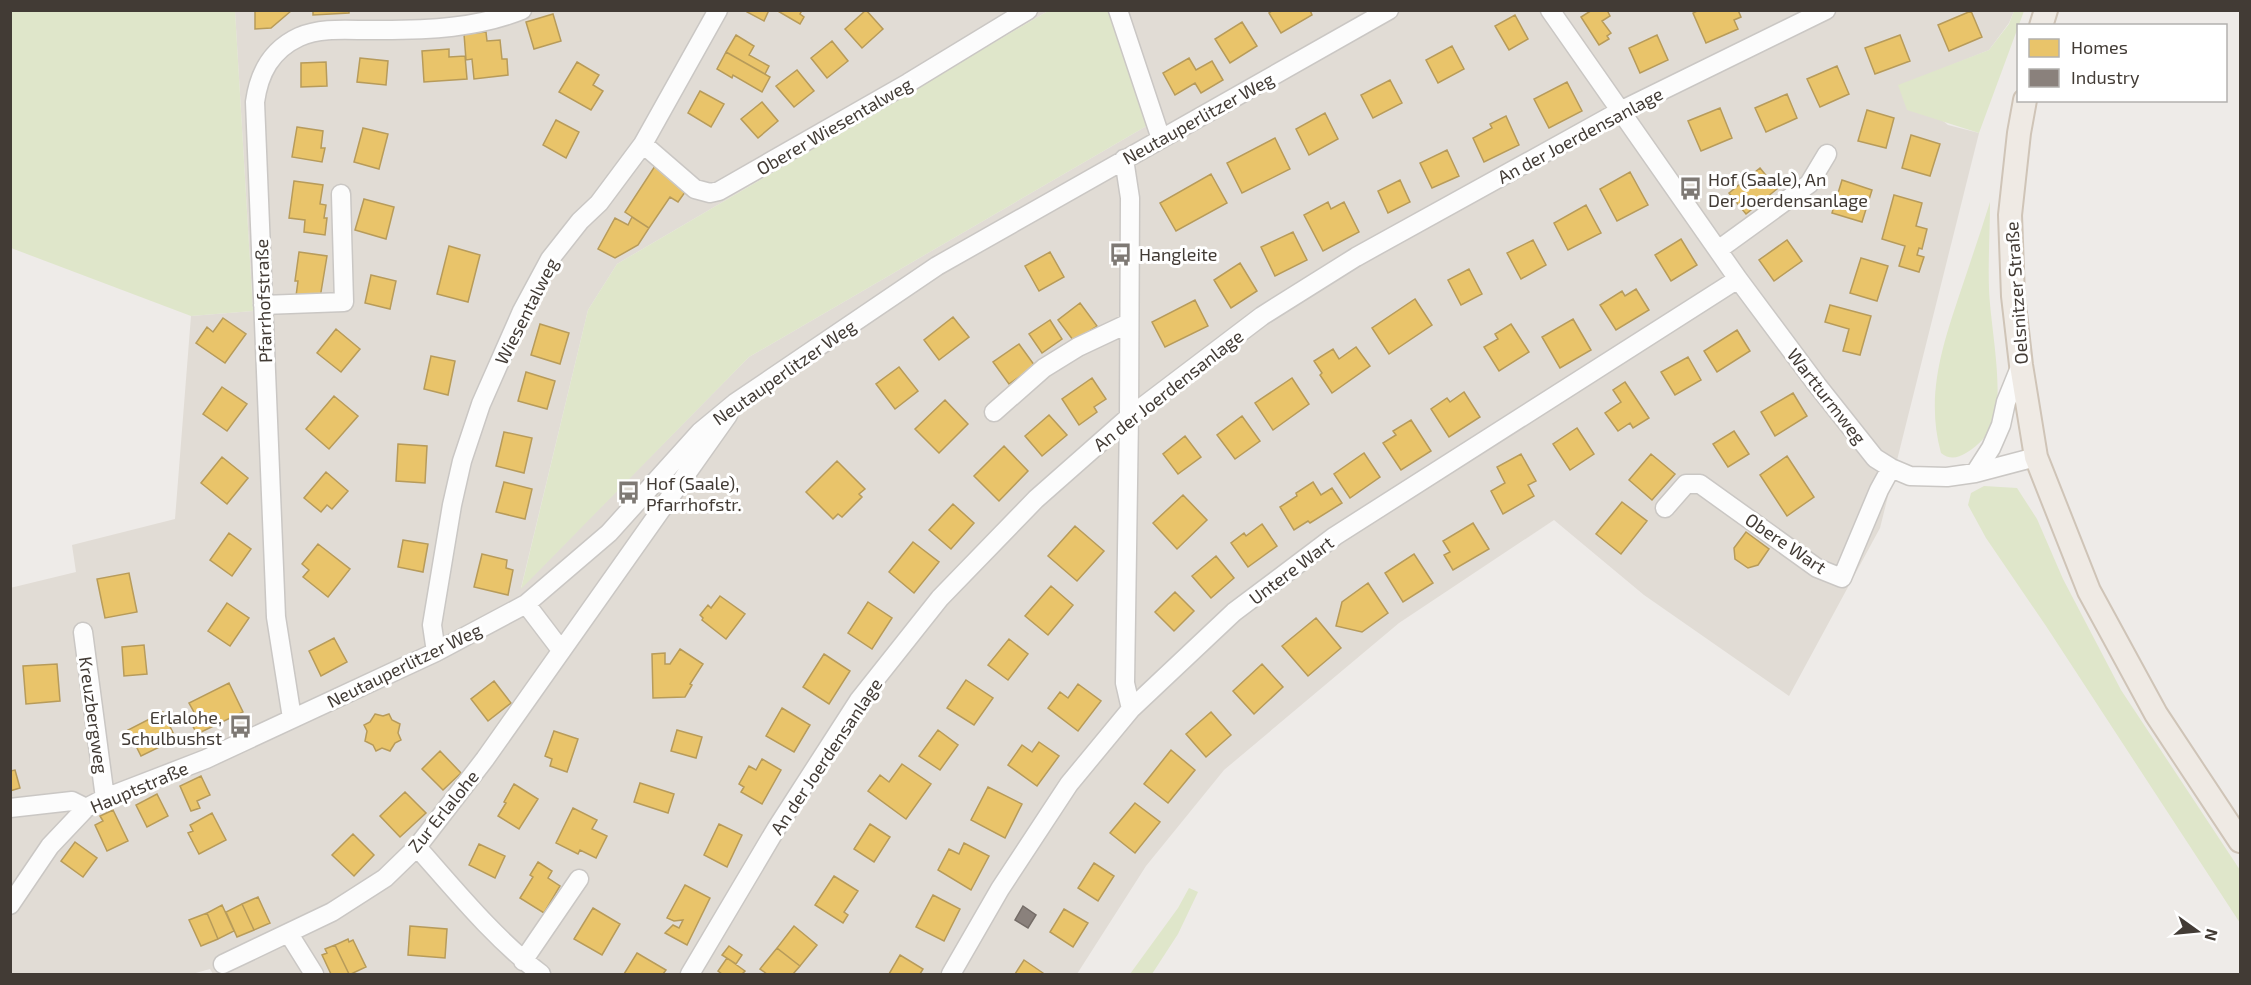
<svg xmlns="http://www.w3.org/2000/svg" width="2251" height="985" viewBox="0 0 2251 985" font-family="'Exo 2',sans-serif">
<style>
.residential{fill:#e1dcd5}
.green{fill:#dfe6ca}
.homes{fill:#e9c46a;stroke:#b79b5a;stroke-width:1.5}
.industry{fill:#8a817c;stroke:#746c67;stroke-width:1.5}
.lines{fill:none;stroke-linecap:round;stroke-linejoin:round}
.minor-casing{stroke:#cac7c4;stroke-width:21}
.major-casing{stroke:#cfc4b7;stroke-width:26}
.minor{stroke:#fcfcfc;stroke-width:18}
.major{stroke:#efeae4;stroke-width:22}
.labels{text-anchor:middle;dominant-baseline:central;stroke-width:6;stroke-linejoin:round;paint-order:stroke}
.street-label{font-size:18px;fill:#423b35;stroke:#fff}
.poi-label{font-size:18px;fill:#423b35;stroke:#fff;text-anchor:start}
</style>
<rect width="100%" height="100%" fill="#eeebe8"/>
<!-- residential -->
<path class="residential" d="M235,11H1048L617,264L588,310L521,588L749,357L1150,124L1114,11H2014L2009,23L1989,50L1899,86L1948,125L1979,133L1880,528L1789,696L1644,595L1554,520L1399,623L1224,770L1146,866L1077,974H213L210,969L192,974H11L10,588L76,572L72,545L175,519L191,316L253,311Z"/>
<!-- green -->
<path class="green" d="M10,11H235L253,311L191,316L11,248Z
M1048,11H1114L1150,124L749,357L521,589L588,310L617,264Z
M2014,11H2024L1979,133L1907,110L1898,85L1989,50L2009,24Z
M1990,202C1990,231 1988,260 1989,289C1990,323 2005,394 1993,422C1988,436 1979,445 1966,453C1958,458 1949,460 1941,453C1925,395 1943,344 1961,290C1971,260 1981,231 1990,202Z
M1984,486L2017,488L2037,519L2063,579L2121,690L2240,870V923L2046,626L1986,538L1968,505L1971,493Z
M1189,888L1198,892L1178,934L1152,974H1130L1178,908Z"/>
<!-- homes -->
<path class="homes" d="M255,10H291V11L271,28L255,29Z
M313,10H349V13L313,15Z
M748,10H769L764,21L747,12Z
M776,10H802L800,14L804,17L800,24Z
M866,10L883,29L862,48L845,29Z
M1273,10H1310L1312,15L1281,33L1269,13Z
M1592,10H1607L1610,16L1602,21L1611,33L1607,36L1609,39L1599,45L1581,17Z
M1699,10H1738L1741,17L1734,20L1738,29L1706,43L1693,13Z
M1971,11L1982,37L1949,51L1938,25Z
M553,14L561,41L534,49L526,22Z
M1515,15L1528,39L1509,50L1495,26Z
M1242,22L1257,46L1230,63L1215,39Z
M486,32L487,41L500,40L502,59H507L508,75L474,79L472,59L466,60L464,34Z
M736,35L754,46L749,55L769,66L765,74L726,52Z
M1657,35L1668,60L1640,73L1629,48Z
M1900,35L1910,61L1875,74L1865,48Z
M832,41L848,61L827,78L811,58Z
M1452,46L1464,69L1438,83L1426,60Z
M449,49V57L465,56L467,79L424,82L422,51Z
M726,52L770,77L762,92L733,75L732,78L717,69Z
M360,58L388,61L386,85L357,82Z
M1189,58L1196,70L1212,61L1223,80L1201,93L1195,83L1175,95L1163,73Z
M326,62L327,86L301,87V63Z
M577,62L599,75L593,85L603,91L591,110L559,92Z
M1837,66L1849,94L1820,107L1807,79Z
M797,70L814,91L794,107L776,86Z
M1390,80L1402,103L1373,118L1361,95Z
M1567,82L1582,111L1549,128L1534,99Z
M700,91L724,104L711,127L688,113Z
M1787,94L1797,118L1766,132L1755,108Z
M762,102L778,121L758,138L741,119Z
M1720,108L1732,138L1701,151L1688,121Z
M1867,110L1894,118L1886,148L1858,141Z
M1325,113L1338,139L1309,155L1296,129Z
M1506,116L1519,145L1484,162L1473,138L1492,128L1490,124Z
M556,120L579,132L566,158L543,145Z
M297,127L323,131L321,148H325L322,162L292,157Z
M363,128L388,134L379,169L354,162Z
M1911,135L1940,144L1930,176L1902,168Z
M1275,138L1290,169L1242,193L1227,163Z
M1447,150L1459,176L1432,188L1420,163Z
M655,166L688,188L678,202L670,197L649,228L625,212Z
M1760,168L1777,189L1746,214L1729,193Z
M1630,172L1648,205L1617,221L1600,189Z
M1211,174L1227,203L1176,231L1160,203Z
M1400,180L1410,202L1388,213L1378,191Z
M1842,180L1872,190L1862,222L1832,213Z
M294,181L323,185L320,204L326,205L324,218H327L325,235L304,232L305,220L289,218Z
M1894,195L1922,203L1916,226L1927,229L1922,249L1919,248L1917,255L1924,257L1919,272L1899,266L1905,246L1882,239Z
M364,199L394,207L386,239L355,230Z
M1328,202L1331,209L1344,202L1359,232L1323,251L1304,215Z
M1586,205L1601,233L1568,250L1554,223Z
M632,217L649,228L638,245L615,258L598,249L615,218L628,225Z
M1293,232L1307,260L1275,276L1261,247Z
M1681,239L1697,265L1671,281L1655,255Z
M1533,240L1546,265L1521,279L1507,253Z
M1787,240L1802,261L1774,281L1759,260Z
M449,246L480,255L468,302L437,294Z
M299,252L327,256L320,298L296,296L298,281H295Z
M1050,252L1064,277L1039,291L1025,266Z
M1861,258L1888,266L1877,301L1850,293Z
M1240,263L1257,291L1231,308L1214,280Z
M1469,269L1482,294L1461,305L1448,280Z
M371,275L396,281L390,309L365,303Z
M1636,289L1649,310L1616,330L1600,305L1622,291L1625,296Z
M1415,299L1432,325L1389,354L1372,328Z
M1195,300L1208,326L1165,347L1152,322Z
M1080,303L1097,326L1091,330L1092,333L1076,344L1058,320Z
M1830,305L1871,316L1860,355L1843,351L1849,329L1825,322Z
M953,317L969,337L939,360L924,340Z
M223,318L246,334L225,363L196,343L207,327L213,332Z
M1573,319L1591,350L1560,368L1542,337Z
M1050,320L1062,339L1042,353L1029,334Z
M540,324L569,333L560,364L531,355Z
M1511,324L1529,352L1499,371L1484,347L1498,339L1495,334Z
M336,329L360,349L341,372L317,353Z
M1737,330L1750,351L1717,372L1704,351Z
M1019,344L1035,366L1009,384L993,362Z
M1356,347L1370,366L1332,393L1320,375L1322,373L1314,361L1333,349L1339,359Z
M431,356L455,361L448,395L424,389Z
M1688,357L1701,380L1675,395L1661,372Z
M899,367L918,391L895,409L876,384Z
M526,372L555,381L547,409L518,401Z
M1092,378L1106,399L1094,407L1097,412L1079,425L1062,399Z
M1292,378L1309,404L1273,430L1255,403Z
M1625,382L1649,418L1633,428L1630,423L1618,431L1605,413L1621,402L1613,390Z
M222,387L247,404L227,431L203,414Z
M1464,392L1480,417L1449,437L1431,409L1447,398L1450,402Z
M1793,393L1807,416L1775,436L1761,412Z
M334,396L358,416L329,449L306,429Z
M945,400L968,424L939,453L915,429Z
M1049,415L1067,435L1042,456L1025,436Z
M1242,416L1260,441L1235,459L1217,435Z
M1411,420L1431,451L1401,470L1383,443L1396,435L1393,431Z
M1577,428L1594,454L1570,470L1553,444Z
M1734,431L1749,454L1728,467L1713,444Z
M504,432L532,438L524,473L496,466Z
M1185,436L1201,457L1178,474L1163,454Z
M398,444L427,446L425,483L396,481Z
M1004,446L1028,471L999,501L974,476Z
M1364,453L1380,477L1350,498L1334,474Z
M1521,454L1536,481L1528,485L1534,496L1503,514L1491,491L1505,483L1497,467Z
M1651,454L1675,474L1652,500L1629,480Z
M1787,456L1814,497L1787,516L1760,475Z
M222,457L248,478L227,504L201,483Z
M837,461L865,489L859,494L862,497L842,517L838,514L833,519L806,492Z
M326,472L348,491L332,509L327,505L321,512L304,498Z
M504,482L532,489L525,519L496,512Z
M1313,482L1321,495L1332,488L1342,503L1310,523L1308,521L1294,530L1280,507L1297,496L1296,493Z
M1183,495L1207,520L1177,549L1153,523Z
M1622,502L1647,521L1621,554L1596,534Z
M953,504L974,523L951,549L929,530Z
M1473,523L1489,549L1453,570L1444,555L1450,552L1443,541Z
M1262,524L1277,546L1248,567L1231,543L1244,533L1246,536Z
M1075,526L1104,551L1077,581L1048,556Z
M1746,532L1769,549L1758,565L1748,568L1735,559L1734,548Z
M229,533L251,549L232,576L210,560Z
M403,540L428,544L423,572L398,567Z
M913,542L939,562L914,593L889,572Z
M318,544L350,569L328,597L303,577L309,570L302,564Z
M482,554L507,560L506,568L513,570L508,595L474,587Z
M1414,554L1433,583L1403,602L1385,573Z
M1216,556L1234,578L1211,598L1192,576Z
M129,573L137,612L105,618L97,579Z
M1368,583L1388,613L1362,632L1336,626L1342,602Z
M1051,586L1073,605L1048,635L1025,616Z
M1175,592L1194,611L1174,631L1155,612Z
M720,596L745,614L726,639L702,620L703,618L700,615L708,605L711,608Z
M868,602L892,618L872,649L848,633Z
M227,603L249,618L230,646L208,631Z
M1316,618L1341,648L1308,676L1282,646Z
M334,638L347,662L321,676L309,651Z
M1009,639L1028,654L1008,680L988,665Z
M144,645L147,674L124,676L122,647Z
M680,649L703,664L690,684L692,685L685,697L653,698L652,654L665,653V664H670Z
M824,654L850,671L829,704L803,687Z
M57,664L60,701L26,704L23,666Z
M1262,664L1283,687L1254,714L1233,691Z
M966,680L993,698L974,725L947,708Z
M494,681L511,703L488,721L471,699Z
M229,683L243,712L197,734L188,717L195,714L189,703Z
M1078,684L1101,701L1078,731L1048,708L1060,692L1068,698Z
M782,708L810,725L794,752L766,736Z
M163,712L176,739L141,756L128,730Z
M1211,712L1231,735L1206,757L1186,734Z
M375,714L383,716L389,714L392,720L400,724L398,733L401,740L395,743L390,751L382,748L376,751L373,745L365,741L367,731L364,725L370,722Z
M677,730L702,737L696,758L671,751Z
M938,730L958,745L940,770L919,756Z
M554,731L578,739L567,772L550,766L552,759L545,756Z
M1039,742L1059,756L1037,786L1008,765L1022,745L1032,752Z
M1171,750L1195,770L1168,803L1144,784Z
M440,751L461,773L443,790L422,769Z
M762,759L781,770L762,804L741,792L744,787L739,784L749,766L756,770Z
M902,764L931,784L906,819L868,791L880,775L889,782Z
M15,770L20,788L10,791V771Z
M201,776L210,795L197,801L200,808L191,811L180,786Z
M640,783L674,794L668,813L634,802Z
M514,784L538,799L519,829L498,816L506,803L504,802Z
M988,787L1022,804L1005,838L971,820Z
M405,792L426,813L400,837L380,816Z
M157,794L168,816L147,827L136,805Z
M1135,803L1160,822L1135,853L1110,833Z
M573,808L597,820L592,829L607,836L596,858L580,850L578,854L556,843Z
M113,810L128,841L107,851L95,825L103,821L100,816Z
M212,813L226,840L199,854L188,833L193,831L190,825Z
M719,824L742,835L727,867L704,855Z
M870,824L890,837L874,862L854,849Z
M353,834L374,855L354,876L332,855Z
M75,842L97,858L83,877L61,861Z
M964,843L989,856L971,890L938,870L949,849L959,854Z
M479,844L505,856L495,878L469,865Z
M538,862L552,871L548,878L560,886L544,913L520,898L533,877L530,875Z
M1094,863L1114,876L1098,901L1078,888Z
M834,876L858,891L844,912L848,915L843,923L815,905Z
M685,885L710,898L687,945L665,933L673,925L679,928L683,920L674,921L667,918Z
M933,895L960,909L944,941L916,927Z
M258,897L270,923L254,930L242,904Z
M242,904L254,930L237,937L226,912Z
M222,905L234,931L218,939L207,913Z
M593,908L620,924L602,955L574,939Z
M1064,909L1088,923L1073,947L1050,932Z
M207,913L218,939L201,946L189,920Z
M410,926L447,929L445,958L408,955Z
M794,926L817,945L800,966L777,948Z
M348,939L349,942L353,940L366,967L351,974H349L335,945Z
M335,945L349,974H331L322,955L327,953L325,949Z
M729,946L742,955L736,964L722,955Z
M777,948L800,966L793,974H767L760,969Z
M637,953L666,970L663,974H624Z
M900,955L923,969L920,974H889Z
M727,958L745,971L742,974H722L718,971Z
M1024,960L1043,973L1042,974H1015Z"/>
<!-- industry -->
<path class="industry" d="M1023,906L1036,915L1028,928L1015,920Z"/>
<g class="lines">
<defs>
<path id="minor" d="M1118,10L1161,139
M1550,10L1738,279L1817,385L1875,458L1891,468L1910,476L1947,477L1975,473L2036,457
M643,144L695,189L710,193L719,191L908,83L1028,10
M1124,159L1130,198L1129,417L1125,683L1131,709
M1718,250L1809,184L1827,154
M263,305L344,302L341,194
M994,412L1044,368L1078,347L1129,323
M1975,473L1991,448L2001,425L2006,402L2021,365
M1665,508L1686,484H1700L1817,568L1842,578L1879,490L1891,468
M526,604L561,650
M83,632L105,798
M436,652L432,625L452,505L462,461L481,404L522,311L550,259L580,221L599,203L643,144L718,10
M292,718L276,617L255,102C259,73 271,50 299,37C324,26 354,31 381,30C429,30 477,28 522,10
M10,808L72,801L86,808
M417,847C456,891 494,938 541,974
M10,905L50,846L86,808L105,798L206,759L436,652L526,604L609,533L700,432L735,403L937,266L1389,10
M289,934L314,974
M523,961L579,879
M223,964L332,912L385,878L417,847L485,759L728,415
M690,974L776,829L859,700L940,598L1036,499L1129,417L1262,316L1356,257L1622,110L1826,10
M951,974L1000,889L1069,784L1131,709L1234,612L1335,536L1738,279"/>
<path id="major" d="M2041,26L2046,10
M2025,100L2019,133L2010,215L2013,296L2021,365L2036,457L2089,591L2156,714L2240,841"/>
</defs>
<!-- minor casing -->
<use href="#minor" class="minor-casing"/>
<!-- major casing -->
<use href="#major" class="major-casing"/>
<!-- minor -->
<use href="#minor" class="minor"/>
<!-- major -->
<use href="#major" class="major"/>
</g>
<!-- icons -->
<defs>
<symbol id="bus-bare" viewBox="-9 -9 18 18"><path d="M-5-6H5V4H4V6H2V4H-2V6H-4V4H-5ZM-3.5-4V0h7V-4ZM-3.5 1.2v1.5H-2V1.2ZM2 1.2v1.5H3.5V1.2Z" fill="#7e7974" stroke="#fff" stroke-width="2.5" paint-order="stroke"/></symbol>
</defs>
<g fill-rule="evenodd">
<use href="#bus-bare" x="1674" y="172" width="33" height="33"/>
<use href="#bus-bare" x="1104" y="238" width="33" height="33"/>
<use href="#bus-bare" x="612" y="476" width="33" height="33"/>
<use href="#bus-bare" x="224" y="710" width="33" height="33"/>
</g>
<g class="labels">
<!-- street labels -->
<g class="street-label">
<text transform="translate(1198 118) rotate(-29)">Neutauperlitzer Weg</text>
<text transform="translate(834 126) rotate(-30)">Oberer Wiesentalweg</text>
<text transform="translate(1580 135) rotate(-28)">An der Joerdensanlage</text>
<text transform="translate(2016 293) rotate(-94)">Oelsnitzer Straße</text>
<text transform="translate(263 301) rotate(-92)">Pfarrhofstraße</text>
<text transform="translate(526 311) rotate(-63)">Wiesentalweg</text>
<text transform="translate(784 372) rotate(-35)">Neutauperlitzer Weg</text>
<text transform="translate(1168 390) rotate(-38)">An der Joerdensanlage</text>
<text transform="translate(1827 396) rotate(52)">Wartturmweg</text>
<text transform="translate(1786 543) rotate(34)">Obere Wart</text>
<text transform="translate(1291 570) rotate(-37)">Untere Wart</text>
<text transform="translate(404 665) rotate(-26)">Neutauperlitzer Weg</text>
<text transform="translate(94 715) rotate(82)">Kreuzbergweg</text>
<text transform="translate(826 756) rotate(-56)">An der Joerdensanlage</text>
<text transform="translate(139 787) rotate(-23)">Hauptstraße</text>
<text transform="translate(443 811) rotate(-51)">Zur Erlalohe</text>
</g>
<!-- poi labels -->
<g class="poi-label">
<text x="1708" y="179">Hof (Saale), An<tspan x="1708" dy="21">Der Joerdensanlage</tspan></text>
<text x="1139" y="254">Hangleite</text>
<text x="646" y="483">Hof (Saale),<tspan x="646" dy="21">Pfarrhofstr.</tspan></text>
<text x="222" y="717" text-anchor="end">Erlalohe,<tspan x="222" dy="21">Schulbushst</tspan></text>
</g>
</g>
<!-- border -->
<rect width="2251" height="985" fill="none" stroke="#423b35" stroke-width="24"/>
<!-- legend -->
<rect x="2017" y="24" width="210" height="78" fill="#ffffff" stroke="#b3b1ae" stroke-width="1.5"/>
<rect x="2029" y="39" width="30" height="18" fill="#e9c46a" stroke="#b3b1ae" stroke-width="1.5"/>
<text x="2071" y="54" font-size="18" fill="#423b35">Homes</text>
<rect x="2029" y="69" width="30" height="18" fill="#8a817c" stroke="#b3b1ae" stroke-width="1.5"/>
<text x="2071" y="84" font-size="18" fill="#423b35">Industry</text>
<!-- north arrow -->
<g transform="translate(2197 931) rotate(105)" stroke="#ffffff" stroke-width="4.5" paint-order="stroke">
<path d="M0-4.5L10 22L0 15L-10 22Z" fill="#423b35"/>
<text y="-9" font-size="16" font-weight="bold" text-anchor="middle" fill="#423b35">N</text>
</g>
</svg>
